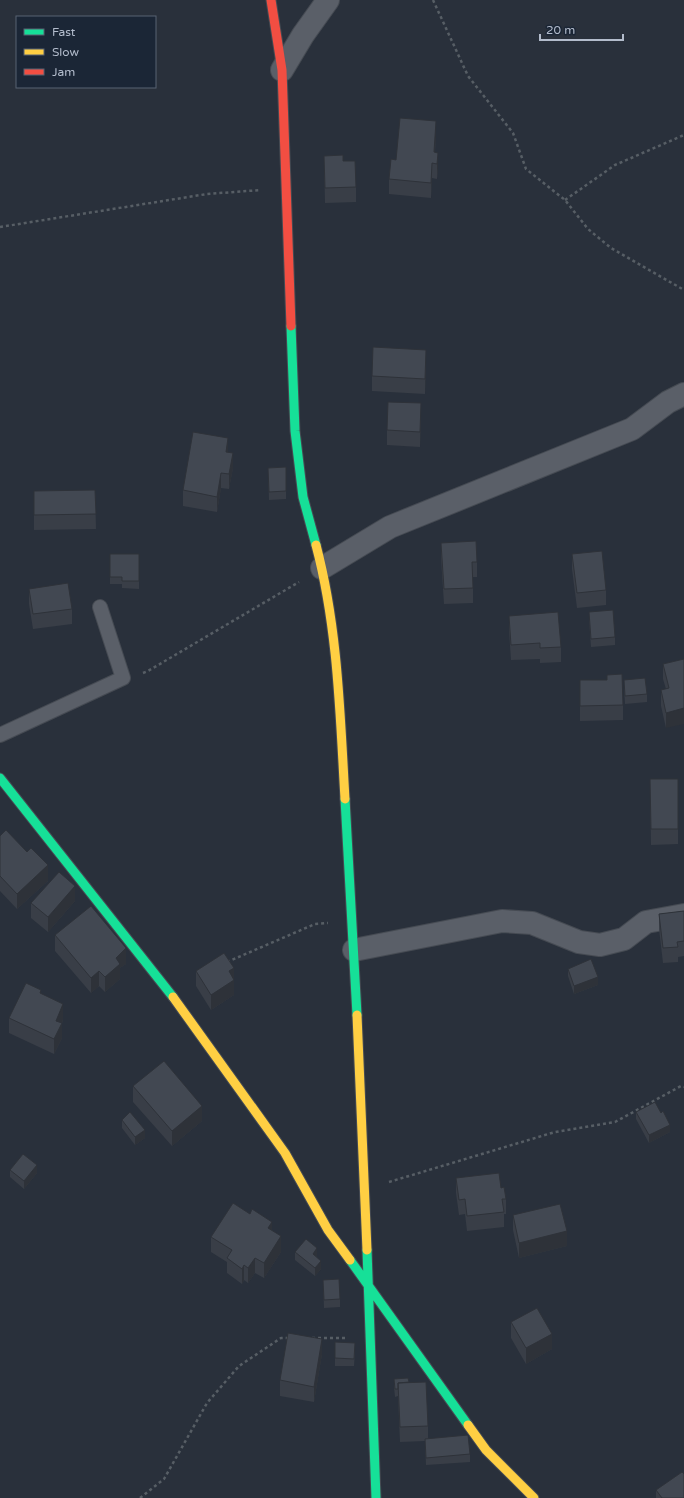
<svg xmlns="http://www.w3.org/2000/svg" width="684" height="1498" viewBox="0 0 684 1498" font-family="'Varela Round',sans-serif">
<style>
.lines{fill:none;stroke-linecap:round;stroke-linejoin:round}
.lane-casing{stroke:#464b53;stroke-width:16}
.street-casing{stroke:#464b53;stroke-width:24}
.fast-casing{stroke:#464b53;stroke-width:11}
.slow-casing{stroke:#464b53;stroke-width:11}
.jam-casing{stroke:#464b53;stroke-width:11}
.path{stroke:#575e65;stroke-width:2.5;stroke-dasharray:3 3;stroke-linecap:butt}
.lane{stroke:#5a5f68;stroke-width:14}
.street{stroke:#5a5f68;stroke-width:22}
.fast{stroke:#16e098;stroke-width:9}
.slow{stroke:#ffcf43;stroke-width:9}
.jam{stroke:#f24e42;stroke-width:9}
.wall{fill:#393e47}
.shaded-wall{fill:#2e3239}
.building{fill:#424852;stroke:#2e3239}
</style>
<rect width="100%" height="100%" fill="#29303b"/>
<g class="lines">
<defs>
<path id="lane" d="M0,735L123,678L100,607"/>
<path id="street" d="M282,70L303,35L328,0
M322,568L390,527L632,429L668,402L684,394
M354,950L502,921L532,923L579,942L600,945L624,939L646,922L684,915"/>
<path id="fast" d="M291,326L295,431L303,497L316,545
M0,778L173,997
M345,799L357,1015
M367,1250L376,1498
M350,1260L468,1425"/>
<path id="slow" d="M316,545C338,628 340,714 345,799
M173,997L285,1153L328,1230L350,1260
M357,1015L367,1250
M468,1425L486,1450L534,1498"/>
<path id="jam" d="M271,0L282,70L291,326"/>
</defs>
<!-- lane casing -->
<use href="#lane" class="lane-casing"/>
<!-- street casing -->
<use href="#street" class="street-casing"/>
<!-- fast casing -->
<use href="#fast" class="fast-casing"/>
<!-- slow casing -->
<use href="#slow" class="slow-casing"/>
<!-- jam casing -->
<use href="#jam" class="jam-casing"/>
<!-- path -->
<path class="path" d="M433,0L468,76L513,133L526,169L565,200L588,229L611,248L684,290
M565,200L615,165L684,135
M0,227L207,194L261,190
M143,673L148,671L299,582
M227,962L315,924L328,923
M389,1182L555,1132L615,1122L681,1086L684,1087
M312,1338H345
M140,1498L164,1479L207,1403L239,1366L281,1338H291"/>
<!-- lane -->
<use href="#lane" class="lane"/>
<!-- street -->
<use href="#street" class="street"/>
<!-- fast -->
<use href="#fast" class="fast"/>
<!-- slow -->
<use href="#slow" class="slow"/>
<!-- jam -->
<use href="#jam" class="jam"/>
</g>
<!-- wall -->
<path class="wall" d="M436,137L435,152L438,168L437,179L432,178L431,198L389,194V179L396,160Z
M324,156L343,161L356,187V202L325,203Z
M426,365L425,394L372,391V376Z
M421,418L420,447L387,445V430Z
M228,452L233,468L229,489L221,488L217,512L183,506V490Z
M286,467V499L269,500L268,468Z
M95,490L96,529L34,530V491Z
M441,543L477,562V577H473V603L444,604L441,558Z
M110,554H139V589L122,588V584H110Z
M572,554L606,590V605L577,608L572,569Z
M29,589L72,609V624L33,629L29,604Z
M589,612L615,637V645L591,647L589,619Z
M509,616L561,647V662L540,663V659L511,660L509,631Z
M684,659L666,728L661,706V690L666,689L663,679V664Z
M580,680L623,705V720L580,721Z
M624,680L647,694V702L625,704L624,688Z
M650,779H678V844L651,845Z
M0,836L48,881L17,909L0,891Z
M75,901L48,932L31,918V903Z
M684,911V956L678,957V962L663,963L659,929V914Z
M55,935L126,964L120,968V979L105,992L99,986L91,993L55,951Z
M568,969L598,985L574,994L568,976Z
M196,971L234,979V995L211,1010L196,986Z
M41,994L63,1019L62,1024V1038L54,1054L9,1033V1018Z
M133,1086L202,1121L172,1146L133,1102Z
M636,1112L670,1132L649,1143L636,1119Z
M122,1120L145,1138L135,1145L122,1128Z
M10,1170L37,1173L24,1189L10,1177Z
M456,1178L501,1188L506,1199V1214H504V1227L467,1231L465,1214L459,1215L456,1193Z
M513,1215L567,1246L519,1258L513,1230Z
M272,1230L281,1252L264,1278L255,1273L248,1283L244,1280L242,1284L227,1273V1262L211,1252V1237Z
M295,1252L317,1256L316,1258L321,1269L315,1276L295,1260Z
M323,1280L340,1299V1307L324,1308Z
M511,1322L552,1349L526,1364L511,1338Z
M335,1342L355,1351L354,1366H335Z
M322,1354L314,1402L280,1396V1380Z
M394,1379L409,1382L428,1426V1438L470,1454V1462L426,1465L425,1441L400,1442L398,1396L395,1397L394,1387Z
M656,1490L684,1498H656Z"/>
<!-- shaded-wall -->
<path class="shaded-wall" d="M436,121V137L434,163V152Z
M438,153V168L437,179V164Z
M432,163V178L431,198V183Z
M426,350V365L425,394V379Z
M421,403V418L420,447V432Z
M228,438V453L226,452Z
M233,453V468L229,489V474Z
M221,473V488L217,512V497Z
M684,708V724L666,728V713Z
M48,865V881L17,909V894Z
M75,886V901L48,932V917Z
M126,948V964L120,968V979L105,992V977L116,958Z
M234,968V995L211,1010V995L229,971Z
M99,971V986L91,993V978Z
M598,977V985L574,994V986Z
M63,1004V1019L62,1024V1038L54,1054V1039L56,1021Z
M202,1106V1121L172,1146V1131Z
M670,1125V1132L649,1143V1135Z
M145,1130V1138L135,1145V1137Z
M37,1165V1173L24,1189V1181Z
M272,1222V1237L268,1228Z
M567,1231V1246L519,1258V1243Z
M281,1236V1252L264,1278V1263Z
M317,1248V1256L313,1262V1254Z
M255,1258V1273L248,1283V1268Z
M321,1261V1269L315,1276V1268Z
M244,1265V1280L242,1284V1269Z
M552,1334V1349L526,1364V1348Z
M322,1339V1354L314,1402V1387Z"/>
<!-- building -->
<path class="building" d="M400,118L436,121L434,152L438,153L437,164L432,163L431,183L389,179L391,159L396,160Z
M343,155V161H355L356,187L325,188L324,156Z
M373,347L426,350L425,379L372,376Z
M388,402L421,403L420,432L387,430Z
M193,432L228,438L226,452L233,453L229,474L221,473L217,497L183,490Z
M286,467V491L269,492L268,468Z
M95,490L96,514L34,515V491Z
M476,541L477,562H472L473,588L444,589L441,543Z
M602,551L606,590L577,593L572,554Z
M110,554H139V581H122V577H110Z
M68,583L72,609L33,614L29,589Z
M613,610L615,637L591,639L589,612Z
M558,612L561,647L540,648V643L511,645L509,616Z
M684,659V708L666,713L661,690L669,688L663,664Z
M622,674L623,705L580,706V680H607V675Z
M645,678L647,694L625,696L624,680Z
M650,779H678V829H651Z
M6,830L27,852L31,848L48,865L17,894L0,876V836Z
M59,872L75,886L48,917L31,903Z
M91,906L126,948L116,958L120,964L105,977L99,971L91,978L55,935Z
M684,911V941L677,942L678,947L663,948L659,914Z
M224,953L234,968L229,971L234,980L211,995L196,971Z
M591,959L598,977L574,986L568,969Z
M26,983L41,990L40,993L63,1004L56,1021L62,1023L54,1039L9,1018Z
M164,1061L202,1106L172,1131L133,1086Z
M655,1102L661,1113L663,1111L670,1125L649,1135L636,1112Z
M130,1112L145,1130L135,1137L122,1120Z
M23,1154L37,1165L24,1181L10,1170Z
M499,1173L501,1188L504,1187L506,1199H502L504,1212L467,1216L465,1199L459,1200L456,1178Z
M233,1203L250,1214L252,1209L272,1222L268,1228L281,1236L264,1263L255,1258L248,1268L244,1265L242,1269L227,1258L232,1250L211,1237Z
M560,1204L567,1231L519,1243L513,1215Z
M306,1239L317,1248L313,1254L321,1261L315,1268L295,1252Z
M339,1279L340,1299L324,1300L323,1280Z
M537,1308L552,1334L526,1348L511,1322Z
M288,1333L322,1339L314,1387L280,1380Z
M335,1342L355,1343L354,1359L335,1358Z
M408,1378L409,1382L398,1383V1389H395L394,1379Z
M426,1382L428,1426L400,1427L398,1383Z
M468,1435L470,1454L426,1458L425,1439Z
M682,1472L684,1474V1498H662L656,1490Z"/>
<!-- legend -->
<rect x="16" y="16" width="140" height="72" fill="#1b2636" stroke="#586272"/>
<rect x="24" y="29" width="20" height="6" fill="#16e098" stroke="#586272"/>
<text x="52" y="36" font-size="12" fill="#b3bccc">Fast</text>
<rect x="24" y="49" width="20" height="6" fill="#ffcf43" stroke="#586272"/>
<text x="52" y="56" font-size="12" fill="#b3bccc">Slow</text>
<rect x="24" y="69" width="20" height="6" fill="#f24e42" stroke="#586272"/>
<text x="52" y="76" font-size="12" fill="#b3bccc">Jam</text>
<!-- scale -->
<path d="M540 34v6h83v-6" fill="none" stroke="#b3bccc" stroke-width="2"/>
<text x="546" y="34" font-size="12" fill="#b3bccc" stroke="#1b2636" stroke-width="3" paint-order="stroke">20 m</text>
</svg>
